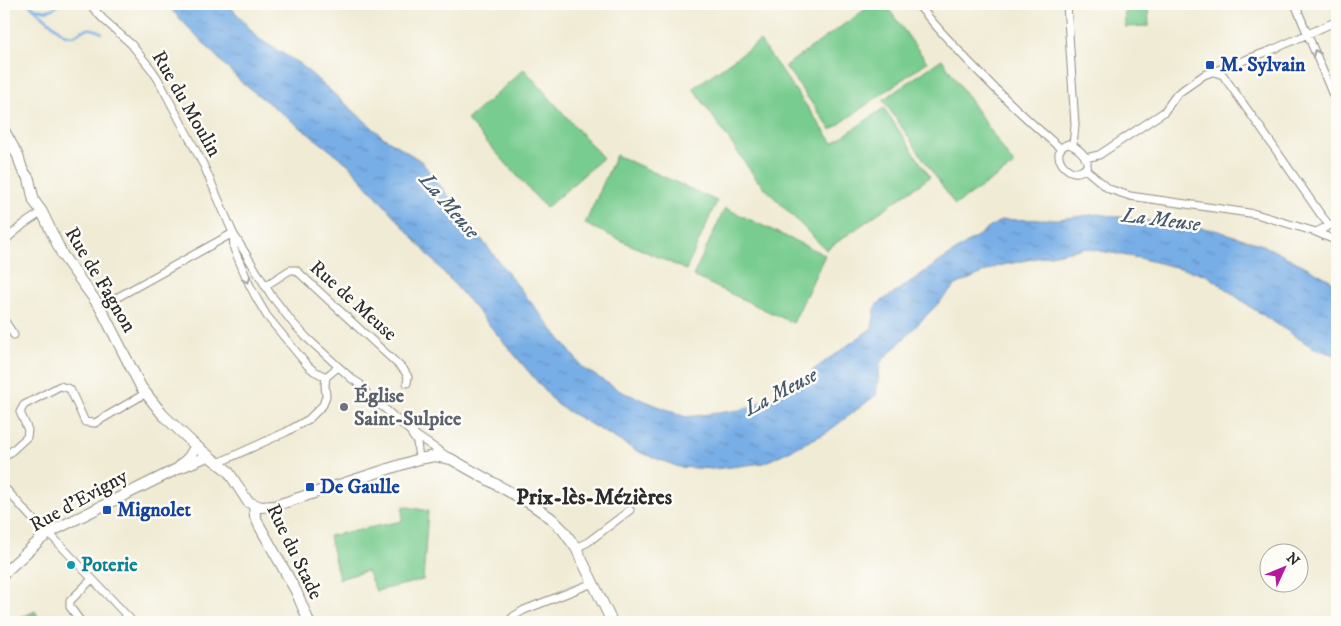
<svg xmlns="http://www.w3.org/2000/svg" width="1341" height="626" viewBox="0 0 1341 626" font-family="'IM FELL DW Pica',serif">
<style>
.grass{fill:#78cc8f;stroke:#527c5d}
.water{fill:url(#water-ripples);stroke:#526c88}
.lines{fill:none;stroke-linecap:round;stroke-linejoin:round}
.stream{stroke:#78aee6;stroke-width:2.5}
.street-casing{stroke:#8e8b80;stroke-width:9}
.secondary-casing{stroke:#8e8b80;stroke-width:12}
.street{stroke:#fff;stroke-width:7}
.secondary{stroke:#fff;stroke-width:10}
.oneway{stroke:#a0a0a0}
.transit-dot{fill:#1a4fb4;stroke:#fdfcf7;stroke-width:2}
.worship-dot{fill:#6b7280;stroke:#fdfcf7;stroke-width:2}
.culture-dot{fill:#0f9aa8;stroke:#fdfcf7;stroke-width:2}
.labels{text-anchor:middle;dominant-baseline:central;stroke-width:5;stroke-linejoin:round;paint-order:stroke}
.transit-label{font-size:20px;font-weight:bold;fill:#164399;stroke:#fdfcf7;text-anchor:start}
.street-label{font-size:20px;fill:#2b2b2b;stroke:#fdfcf7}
.worship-label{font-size:20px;font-weight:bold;fill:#5b616d;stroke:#fdfcf7;text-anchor:start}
.culture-label{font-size:20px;font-weight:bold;fill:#0d838f;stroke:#fdfcf7;text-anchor:start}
.water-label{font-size:21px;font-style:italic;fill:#46596c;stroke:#fdfcf7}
.quarter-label{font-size:22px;font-weight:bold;fill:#2b2b2b;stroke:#fdfcf7}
</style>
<defs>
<pattern id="water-ripples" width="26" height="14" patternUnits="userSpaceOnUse" patternTransform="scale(1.25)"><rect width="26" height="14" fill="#78aee6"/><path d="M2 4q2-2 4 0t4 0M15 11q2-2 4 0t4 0" fill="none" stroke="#638ebb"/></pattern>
</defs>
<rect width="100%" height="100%" fill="#fdfcf7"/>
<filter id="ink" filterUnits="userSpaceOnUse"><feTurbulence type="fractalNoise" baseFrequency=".02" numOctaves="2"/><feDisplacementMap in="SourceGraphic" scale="10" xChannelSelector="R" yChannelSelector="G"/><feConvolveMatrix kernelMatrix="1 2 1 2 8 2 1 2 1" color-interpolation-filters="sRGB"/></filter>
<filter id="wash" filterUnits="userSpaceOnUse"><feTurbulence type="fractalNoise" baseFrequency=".0096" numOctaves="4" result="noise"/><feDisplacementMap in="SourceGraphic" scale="20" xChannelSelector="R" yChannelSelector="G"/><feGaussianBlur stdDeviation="1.12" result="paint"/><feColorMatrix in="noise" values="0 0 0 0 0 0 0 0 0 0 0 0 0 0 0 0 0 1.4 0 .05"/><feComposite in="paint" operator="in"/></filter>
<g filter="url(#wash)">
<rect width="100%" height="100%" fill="#f0ebd4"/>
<!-- grass -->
<path class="grass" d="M873,4H885L927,62L831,130L785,66Z
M1124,4H1148L1149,26L1125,27Z
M760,41L833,143L884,108L930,177L826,250L757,180L693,88Z
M942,59L1014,165L955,205L883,100Z
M524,69L603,158L546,208L467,120Z
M616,155L717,201L686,270L585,224Z
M725,208L825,255L793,323L693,276Z
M403,506L428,511L423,580L376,591L367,571L339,579L329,536L402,521Z
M35,611L41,622H13Z"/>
<!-- water -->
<path class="water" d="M166,4H228L259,39L300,64L383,137L421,161L503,267L583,368L622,392L686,417L740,410L804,385L813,370L872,328L876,305L1001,220L1059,219L1098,214L1215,230L1263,245L1312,270L1337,284V355L1315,349L1249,306L1207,275L1139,258L1084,248L998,266L956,285L880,363L876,395L826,433L764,463L714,469L679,467L639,452L557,405L469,301L348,164L241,82Z"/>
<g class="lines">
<!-- stream -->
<path class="stream" d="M28,4C40,11 49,14 59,4
M30,5L65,35L74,36C84,28 90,26 102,33"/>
</g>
</g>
<g filter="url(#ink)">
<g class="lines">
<defs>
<path id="street" d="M92,4L93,8L103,19L131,44L152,70L158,79L204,166L233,233L271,295L292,322L307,338L352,379L360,384L373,402L383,407L411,432L448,457
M917,4C961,56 1008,104 1060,148
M1067,4L1075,125L1073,145
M1295,4L1337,105
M1214,72L1223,75L1227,81L1262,130L1321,215L1329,225
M1068,144C1078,146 1097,164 1081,171C1067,178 1047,151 1068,144Z
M1085,158L1099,155L1164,112L1177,94L1204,75L1272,50L1337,21
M1085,169L1109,189L1130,196L1256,214L1316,232L1337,241
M1316,232L1337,222
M4,241L24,224L42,212
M265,286L290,270H296L404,370L408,377L407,383
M100,307L233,233L234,249L250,286L258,301L267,316L307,365L314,371L326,377
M4,320L14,335
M412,435L417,442L419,459
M4,458L27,437L28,430L20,412L24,405L60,386L70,389L85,422L95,423L146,393
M218,463L286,432L309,419L323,405L326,396L325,385L326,377L338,367
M4,487L47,535
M49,533L131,620
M576,548L588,542L630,510
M81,622L70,607V601L92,579
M508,622L514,616L524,610L593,583"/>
<path id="secondary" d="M4,130L18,156L22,169L29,179L34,201L42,212L63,256L100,307L141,387L163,415L196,446L228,471L248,502L261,507L274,506L419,459L435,456L451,459L531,504L551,518L563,530L576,548L612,622
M180,466L189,457L196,446
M254,505L255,516L259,525L296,591L309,622
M4,573L41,539L56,529L177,469L208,456"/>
</defs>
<!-- street casing -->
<use href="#street" class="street-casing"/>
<!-- secondary casing -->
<use href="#secondary" class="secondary-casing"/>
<!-- street -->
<use href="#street" class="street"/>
<!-- secondary -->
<use href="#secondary" class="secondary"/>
</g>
<!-- one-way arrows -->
<defs><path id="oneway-chevron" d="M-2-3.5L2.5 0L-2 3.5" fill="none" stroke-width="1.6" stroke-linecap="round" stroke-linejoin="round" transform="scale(1.25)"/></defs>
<g class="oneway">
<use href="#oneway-chevron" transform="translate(1316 53) rotate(-113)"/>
<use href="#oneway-chevron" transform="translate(247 280) rotate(67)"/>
</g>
</g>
<!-- markers -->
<g class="transit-dot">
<rect x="1205" y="60" width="10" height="10" rx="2.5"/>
<rect x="305" y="482" width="10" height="10" rx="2.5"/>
<rect x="102" y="505" width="10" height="10" rx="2.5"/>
</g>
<circle class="worship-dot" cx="344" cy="407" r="5"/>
<circle class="culture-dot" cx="71" cy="565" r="5"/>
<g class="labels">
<!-- transit labels -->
<g class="transit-label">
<text x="1220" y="65">M. Sylvain</text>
<text x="320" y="487">De Gaulle</text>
<text x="117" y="510">Mignolet</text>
</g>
<!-- street labels -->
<g class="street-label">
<text transform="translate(186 104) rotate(60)">Rue du Moulin</text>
<text transform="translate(100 280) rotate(59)">Rue de Fagnon</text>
<text transform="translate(353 301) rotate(42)">Rue de Meuse</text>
<text transform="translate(79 501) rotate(-29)">Rue d'Evigny</text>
<text transform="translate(294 552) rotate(64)">Rue du Stade</text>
</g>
<!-- worship labels -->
<g class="worship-label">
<text x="354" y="396">Église<tspan x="354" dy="23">Saint-Sulpice</tspan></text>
</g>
<!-- culture labels -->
<g class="culture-label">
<text x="81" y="565">Poterie</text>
</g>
<!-- water labels -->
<g class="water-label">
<text transform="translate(449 206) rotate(49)">La Meuse</text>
<text transform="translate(1161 220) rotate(7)">La Meuse</text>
<text transform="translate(781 392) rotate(-28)">La Meuse</text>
</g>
<!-- quarter labels -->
<g class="quarter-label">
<text x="594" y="497">Prix-lès-Mézières</text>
</g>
</g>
<!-- margin -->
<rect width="1341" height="626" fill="none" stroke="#fdfcf7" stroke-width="20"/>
<!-- north arrow -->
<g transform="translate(1284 568) rotate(46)"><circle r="24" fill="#fdfcf7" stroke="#a9a8a5"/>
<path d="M0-4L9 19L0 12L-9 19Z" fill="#b5179e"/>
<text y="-8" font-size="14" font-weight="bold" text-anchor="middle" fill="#2b2b2b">N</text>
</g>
</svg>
